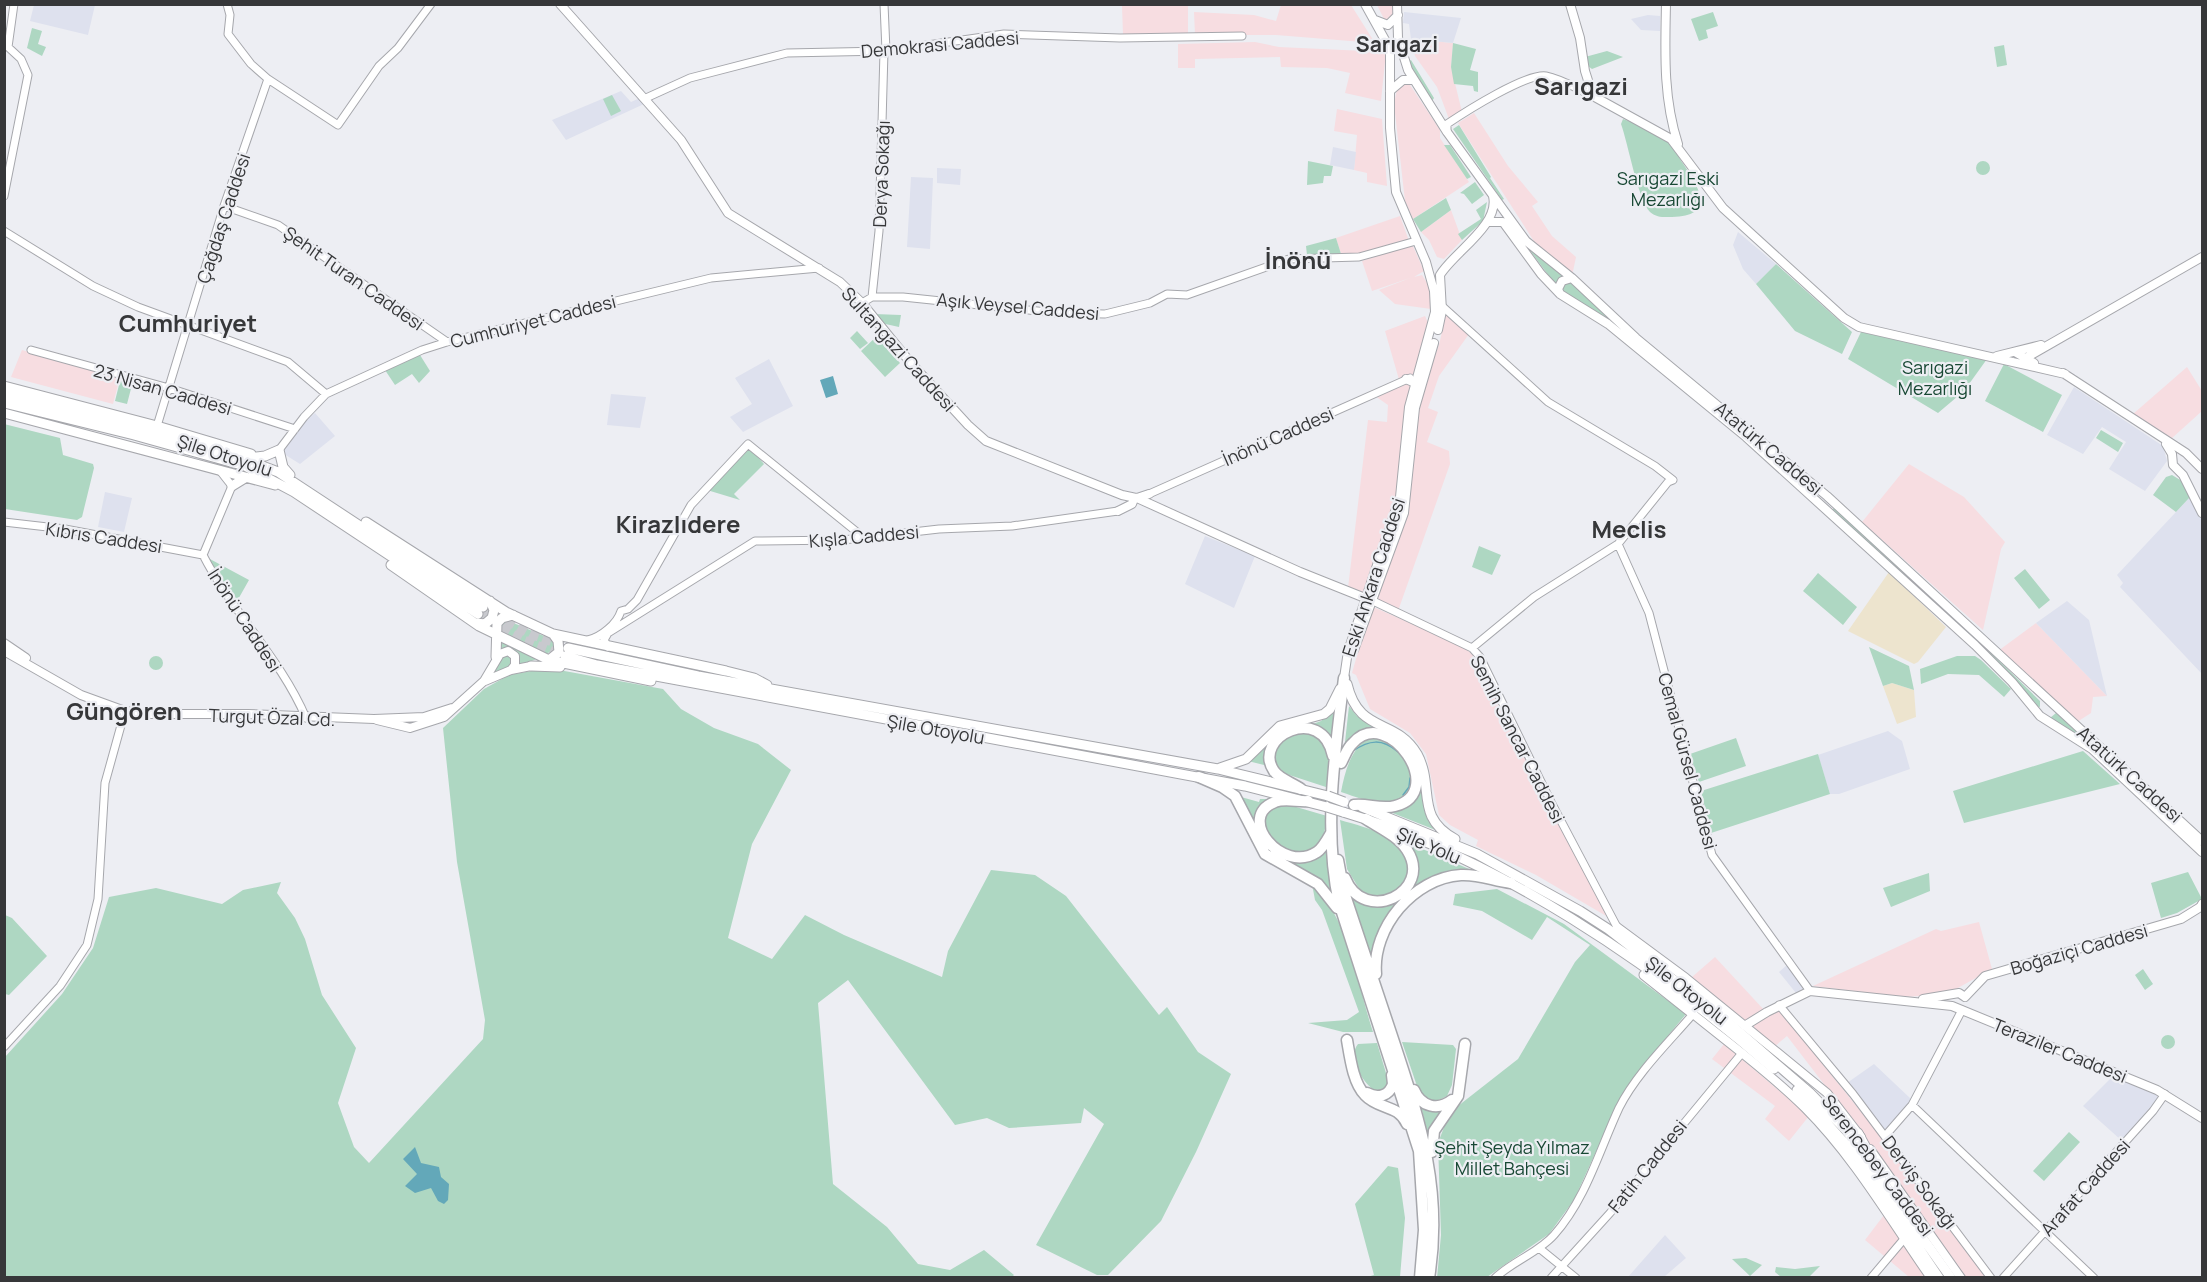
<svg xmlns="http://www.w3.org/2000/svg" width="2207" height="1282" viewBox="0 0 2207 1282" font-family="Manrope,sans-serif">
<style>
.commercial{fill:#f7dde1}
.industrial{fill:#ede4ce}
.built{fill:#dee1ee}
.green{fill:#aed7c2}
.water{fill:#63a8b9}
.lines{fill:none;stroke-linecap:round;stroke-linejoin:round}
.stream{stroke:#63a8b9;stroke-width:1.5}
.trunk-tunnel{stroke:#c8c9ce;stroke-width:9;stroke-dasharray:9 4.5;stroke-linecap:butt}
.tertiary-casing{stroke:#a6a7ac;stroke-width:9}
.secondary-casing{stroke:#a6a7ac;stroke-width:10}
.primary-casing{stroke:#a6a7ac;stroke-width:10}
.trunk-casing{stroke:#a6a7ac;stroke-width:11}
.motorway-casing{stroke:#a6a7ac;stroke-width:13}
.tertiary{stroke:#fff;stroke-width:7}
.secondary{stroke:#fff;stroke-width:8}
.primary{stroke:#fff;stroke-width:8}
.trunk{stroke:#fff;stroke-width:9}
.motorway{stroke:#fff;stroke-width:10}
.trunk-bridge-casing{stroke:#a6a7ac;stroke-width:11;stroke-linecap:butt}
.trunk-bridge{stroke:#fff;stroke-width:9}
.labels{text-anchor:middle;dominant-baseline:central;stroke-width:4.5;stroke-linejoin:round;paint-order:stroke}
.street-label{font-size:18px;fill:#363739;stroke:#edeef3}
.park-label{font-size:18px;fill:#184834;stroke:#edeef3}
.quarter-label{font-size:21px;font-weight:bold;fill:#363739;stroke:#edeef3}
.district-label{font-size:24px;font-weight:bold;fill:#363739;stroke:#edeef3}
</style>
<rect width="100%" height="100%" fill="#edeef3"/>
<!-- commercial -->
<path class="commercial" d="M1188,5V35H1123L1122,6Z
M1281,5H1351L1375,43L1276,35H1195L1194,12L1254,15L1276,21Z
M1377,5H1393V15L1388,21L1384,19Z
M1411,39L1453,43L1451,67L1462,112L1449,119L1437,87L1415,56Z
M1255,42L1279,47L1386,52L1381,101L1345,93L1350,73L1327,68L1281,67L1280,57L1195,59V68H1178V44Z
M1406,83L1410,85L1440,130V138L1469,182L1413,219L1405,201L1394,104L1397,89Z
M1337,109L1382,119L1387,186L1367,182V173L1354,170L1357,135L1334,131Z
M1474,113L1508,166L1538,202L1532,206L1552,236L1576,257L1572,276L1539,249L1458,123Z
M1451,210L1462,240L1444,259L1437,257L1429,240L1421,232Z
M1400,216L1409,241L1360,254H1341L1336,238Z
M1412,244L1424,271L1414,277L1422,275L1429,286L1431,309L1395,304L1379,290L1410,278L1372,291L1362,261Z
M1446,314L1469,334L1439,376L1428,408L1438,412L1427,442L1449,451L1450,464L1398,611L1374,597L1397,545L1408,510L1415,423L1423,385L1439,345Z
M1425,316L1429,325L1404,412L1398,487L1386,533L1362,594L1348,588L1368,420L1387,422L1388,405L1375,396L1400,383L1385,331Z
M22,350L120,377L113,404L11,377Z
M2187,367L2202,391V411L2171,439L2133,414Z
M1909,464L1964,497L2005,542L2001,549L1983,630L1862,522Z
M1371,606L1463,646L1475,657L1608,917L1536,875L1476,846L1478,840L1450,825L1439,815L1426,754L1410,733L1370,709L1356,675L1352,673Z
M2036,623L2107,696L2093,697L2091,713L2077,722L1998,651Z
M1979,922L1992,969L1956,989L1934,995L1904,997L1813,986L1936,929L1941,931Z
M1715,957L1765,1011L1747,1022L1692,977Z
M1779,1010L1937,1206L1985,1277H1964L1883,1161L1787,1036L1774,1047L1754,1029V1023Z
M1724,1044L1809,1116L1789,1141L1765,1119L1775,1106L1712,1059Z
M1884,1215L1926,1277H1909L1865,1240Z"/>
<!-- industrial -->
<path class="industrial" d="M1889,572L1946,627L1918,662L1914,664L1848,631Z
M1892,683L1914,690L1916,717L1897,724L1883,686Z"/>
<!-- built -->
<path class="built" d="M34,5H95L88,35L30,21Z
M1404,12L1461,18L1453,43L1411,39L1409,24L1403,23Z
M1648,15L1660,16V31L1641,30L1631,19Z
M621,91L631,102L640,98L644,104L566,140L552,120Z
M1333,147L1356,152L1354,170L1330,165Z
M937,168L961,169L960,185L937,183Z
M911,177L933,178L930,249L907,247Z
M1738,232L1776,264L1756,284L1743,269L1733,245Z
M769,359L793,406L743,432L730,417L752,404L735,378Z
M2074,387L2163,446L2167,461L2145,491L2109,469L2126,442L2102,427L2083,454L2047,435Z
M611,394L646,397L640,428L607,425Z
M315,413L335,436L300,464L284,454L285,449L303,423Z
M105,492L132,498L124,532L98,527Z
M2190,497L2202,521V674L2120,587L2123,583L2117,575Z
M1205,536L1255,556L1234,608L1185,584Z
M2067,601L2089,620L2107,696L2036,623Z
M1888,731L1902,741L1910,769L1839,794H1830L1818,755Z
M1787,965L1804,988L1796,993L1779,972Z
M1874,1064L1911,1099L1885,1132L1847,1083Z
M2113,1076L2157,1095L2158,1099L2121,1140L2083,1106Z
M1665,1235L1686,1258L1664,1277H1628Z"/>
<!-- green -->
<path class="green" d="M1713,12L1718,26L1706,30L1708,38L1699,41L1691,19Z
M32,28L42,31L38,44L46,47L42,56L27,48Z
M1453,43L1476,49L1470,70L1478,72V92L1474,91L1473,86L1454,84L1451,67Z
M2004,45L2007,65L1997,67L1994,47Z
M1607,51L1623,57L1592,69L1588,66L1585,57Z
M1411,60L1434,98L1432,101L1408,62Z
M612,95L621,111L611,116L603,99Z
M1623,119C1635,124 1650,128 1661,136C1671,142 1677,155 1684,165C1700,189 1716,216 1672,217C1664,217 1657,218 1650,212C1638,200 1628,143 1621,124Z
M1459,125L1491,177L1490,178L1504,199L1502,200L1453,129Z
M1444,145H1450L1471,177L1467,179Z
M1308,161L1333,166L1331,176H1324L1323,183L1307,185Z
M1976 168a7 7 0 1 1 14 0a7 7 0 1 1-14 0Z
M1475,182L1484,195L1472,204L1464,194L1460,193Z
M1446,198L1451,210L1421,232L1413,219Z
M1487,202L1483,221L1462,240L1458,234L1481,219L1476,210Z
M1507,220L1535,254L1563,275L1555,284Z
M1336,238L1341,254L1307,255L1306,246Z
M1776,264L1852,332L1842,354L1795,331L1756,284Z
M1572,281L1818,493L1817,496L1606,318L1563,292L1561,289L1566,282Z
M874,314L901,315L899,327L881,323Z
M857,331L868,343L860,349L850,338Z
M1861,332L1987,359L1964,391L1938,413L1848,359Z
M876,337L900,363L885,377L861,351Z
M420,355L430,371L419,383L412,374L395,385L385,370Z
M2004,364L2062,395L2043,432L1985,401Z
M121,377L133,381L127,404L115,401Z
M4,424L60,438L63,455L93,464L94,468L82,517L77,520L5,509Z
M2101,430L2123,443L2118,452L2096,438Z
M748,446L764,464L734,494L740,500L707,490Z
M2172,475L2182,481L2190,497L2176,512L2153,495L2166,477Z
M1834,508L1976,639L1974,640L1832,510Z
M1479,546L1501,555L1492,575L1472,567Z
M208,558L249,580L236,603L209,562Z
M2025,569L2050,600L2039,609L2014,578Z
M1818,573L1857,607L1843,625L1803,591Z
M509,621L551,639L556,649L546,654L500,635V623Z
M498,640L537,659L518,666L519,657L499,651Z
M1983,645L2040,701V707L2036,706L2009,673L1981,647Z
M1869,647L1909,666L1914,690L1892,683L1883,686Z
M510,654L513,662L509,668L493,675L500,656Z
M1957,656H1975L1981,660L2011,689L2004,697L1979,675L1948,674L1921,684L1920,669Z
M149 663a7 7 0 1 1 14 0a7 7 0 1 1-14 0Z
M548,668L663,689L681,709L714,728L758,744L791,770L752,844L728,938L772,959L805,915L844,935L942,977L948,951L991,870L1035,875L1066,896L1159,1015L1167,1007L1198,1052L1231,1074L1196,1152L1161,1221L1108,1275H1097L1036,1245L1104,1124L1084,1108L1081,1123L1009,1128L987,1118L955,1125L848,980L818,1003L833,1184L887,1227L918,1264L950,1270L984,1250L1014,1275L1012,1277L5,1278V1057L62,994L93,948L109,897L156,888L222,904L243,890L281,882L277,893L295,918L305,939L322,995L356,1048L338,1103L354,1147L369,1163L483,1039L485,1020L457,862L443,728L484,689L509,675Z
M1338,706L1334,746L1310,725L1321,721Z
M1349,706L1357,716L1379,729L1344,751Z
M2056,713L2202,847V849L2050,718Z
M1297,732L1314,733L1331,755L1329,788L1277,771C1272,744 1274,745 1297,732Z
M1367,738C1398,737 1406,757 1413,783C1397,815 1368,801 1341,792C1345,771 1350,752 1367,738Z
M1736,738L1746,766L1699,782L1690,754Z
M1269,739L1268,766L1248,761L1243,765Z
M2083,751L2120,784L1964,823L1953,791Z
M1818,754L1830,794L1711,833L1701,791Z
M1421,779C1423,802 1423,813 1438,831L1385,810L1400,808Z
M1233,791L1241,795V797L1259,802L1260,799H1274L1257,824L1292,859L1327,846L1334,897L1266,848Z
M1286,804L1327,816L1323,841C1298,862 1285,852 1265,832L1264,816L1276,806Z
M1340,820C1374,830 1415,838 1406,882L1386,898L1363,895L1347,869Z
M1404,841L1476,872L1453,873L1405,900L1372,963L1347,889L1370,904L1413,883Z
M2188,872L2202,899L2177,913L2161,918L2151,883Z
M1929,873L1930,891L1891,907L1883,888Z
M1312,884C1352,924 1356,981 1373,1032H1343L1308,1023L1347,1020L1359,1012L1322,910L1315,900Z
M1497,889L1564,924L1686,1014L1647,1061L1620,1099L1574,1200L1549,1234L1487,1277L1437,1278L1441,1235L1438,1143L1446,1122L1458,1106L1518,1059L1575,962L1590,945L1547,917L1532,940L1482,911L1453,905L1455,894Z
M5,915L12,918L47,956L9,995L5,994Z
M2143,969L2153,984L2145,990L2135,975Z
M2161 1042a7 7 0 1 1 14 0a7 7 0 1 1-14 0Z
M1402,1042L1453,1045L1456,1049L1452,1085L1447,1096L1435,1102L1420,1095Z
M1377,1043L1389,1083L1379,1093C1365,1087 1346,1058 1358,1044Z
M1421,1106L1445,1108L1428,1135Z
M2069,1132L2080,1142L2044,1181L2033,1171Z
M1388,1166L1398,1168L1405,1218L1400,1277H1367L1374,1275L1355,1204Z
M1746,1258L1762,1265L1750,1276L1732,1259Z
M1820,1266L1809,1277H1781L1775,1272L1776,1267L1795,1269Z"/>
<!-- water -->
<path class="water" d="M833,376L838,394L826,398L820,380Z
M415,1147L421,1163L439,1167L441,1177L449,1184L448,1200L444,1204L438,1201L431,1188L415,1193L405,1186L417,1174L403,1159Z"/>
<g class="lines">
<!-- stream -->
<path class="stream" d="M1353,751C1369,740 1382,738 1398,752
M1403,795L1409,787L1410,778"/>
<!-- trunk-tunnel -->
<path class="trunk-tunnel" d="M483,607L530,634L563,646
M478,614L521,639L562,655"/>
<defs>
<path id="tertiary" d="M227,4L230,15L228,34L251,64L268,79L338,125L379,66L398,48L431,4
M884,4L886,51
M646,98L690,78L787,53L886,51L1004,34L1120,38L1242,36
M1447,132V124C1465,112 1526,73 1546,76C1562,79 1579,90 1593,96
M4,196L28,75L21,59L8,47L14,4
M224,206L278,225L447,342
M4,231L93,286L138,307L288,362L326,394
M872,297L879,231L884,51
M862,303L872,297H903L1057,313L1105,314L1150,303L1167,294L1187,295L1289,259L1359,257L1416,241
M1442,306L1548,402L1655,466L1673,480L1668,482L1618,544L1534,597L1472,648
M31,350L169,388L295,429
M157,426L224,206L268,79
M279,450L304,417L326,394L422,350L447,342L711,278L819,268
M221,472L232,486L203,555C232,612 281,659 306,718
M1149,494L1410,378
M4,522L65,529L203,555
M1618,544L1649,613L1712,855L1810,991
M1371,600L1472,648L1480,657L1551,802L1617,927
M588,640C601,637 617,624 621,611L628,609L637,600L691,505L748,444L863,537
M608,647L604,640L608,633L755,541L843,540L939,529L1012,526L1118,511
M1779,1005L1853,1094L1991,1278
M4,1047L60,986L87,945L98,899L105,783L125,711
M1912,1105L2094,1278
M1885,1136L1912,1105L1962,1010
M1539,1248L1576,1278
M1495,1278C1513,1261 1538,1253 1554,1235C1586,1199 1599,1151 1619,1108C1636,1074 1668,1043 1693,1014
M1551,1278L1610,1213L1742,1053
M1871,1278L1904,1239
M2003,1278L2153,1111L2165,1094"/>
<path id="secondary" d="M560,4L681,140L728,213L840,282L862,303L910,362L968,425L986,441L1122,495L1136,498
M1570,4L1580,38L1585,71L1593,96L1671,139L1723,208L1844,318L1859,327L2065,374
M1666,4C1665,52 1663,98 1678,144
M2015,352L2034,363
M1997,356L2041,345
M2024,359L2202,257
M2063,373L2186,453L2202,469
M2166,444L2172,454L2173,465L2183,475L2202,513
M1137,498L1300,572L1365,598
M1118,511L1132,504L1134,499L1149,494
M1617,927L1686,978L1827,1093L1861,1137
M1965,997L1985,976L2181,919L2202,906
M1923,999L1959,993L1965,997
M1693,1014C1731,1045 1771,1074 1805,1108C1855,1158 1891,1221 1931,1278
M1746,1025L1767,1012L1810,991L1952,1006L2157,1090L2202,1118
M1870,1149L1961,1278"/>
<path id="primary" d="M1397,4L1398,38L1408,70L1447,132L1526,241L1572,278L1636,338L1827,496L2202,841
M1375,20L1388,25L1398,15
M1390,91L1403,80H1414
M1488,222H1503L1541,274L1560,294L1608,324L1746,437L1975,645L2012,682L2040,716L2092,749L2202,852
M1560,294L1558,289L1562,281L1572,278
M1438,330L1442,311L1440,275C1454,252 1500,225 1493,196
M1406,379L1415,383L1417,387
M4,643L26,658
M1354,650L1404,513L1415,408L1434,343
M4,651L81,695L125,711L147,714H248L374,719L424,717L452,708
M1344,678L1348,651L1400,497L1409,407L1435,312L1434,291L1426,262L1396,192L1390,128V49L1365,4
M485,681L511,670L531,666
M377,720L410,728L444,717L484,681L500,654L508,651L515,656V665L511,670
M2201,906L2202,904"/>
<path id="trunk" d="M4,386L157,426L251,454
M4,394L226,452L278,472L483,607
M4,403L134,435L245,466L294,492L478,614
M4,413L275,485
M248,458L265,456L279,450L283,467L290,475
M232,486L245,478
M366,522L506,612L553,634L726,671L754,678L767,685
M391,565L479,626L549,660L651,681
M476,623L485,624L492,618L494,610L490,601
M568,648L698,676L1218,769L1328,796
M565,656L597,665L1245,786L1327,807
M496,657L497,623L502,618L513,615
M549,660L559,652L558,641L553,634
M531,666L560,667
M1347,684C1359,735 1395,717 1417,754C1435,787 1414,817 1455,839
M1220,768L1246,759L1280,726L1324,714L1330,709L1340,689
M1362,807L1477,854L1580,911L1608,929L1722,1017L1810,1093L1846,1130L1951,1278
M1343,812C1498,858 1653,964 1774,1069
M1644,975L1693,1014
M1797,1090L1858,1158L1939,1278
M1858,1133L1871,1157"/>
<path id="motorway" d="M1344,678C1335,752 1323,830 1339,903L1419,1151L1424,1230L1420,1278
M1341,763C1345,756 1347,748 1353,743C1388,704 1449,792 1395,806C1381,810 1367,803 1354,805
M1199,777L1222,787L1235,796L1265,854L1318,884L1337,908
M1301,789C1293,783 1279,779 1274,771C1251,737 1322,702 1333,756
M1308,801C1298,802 1284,798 1275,802C1235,817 1282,875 1317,852C1323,848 1327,840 1331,833
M1338,860L1344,892C1361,943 1378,994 1395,1045C1421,1124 1443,1192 1429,1278
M1345,878C1364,926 1434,892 1407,850C1398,836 1380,828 1366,819
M1376,974C1372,928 1413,878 1461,875C1479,874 1494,881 1511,883
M1347,1040C1350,1057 1353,1083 1365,1095C1379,1110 1398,1104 1407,1124
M1414,1090C1421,1107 1438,1111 1452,1100
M1367,1093C1378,1099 1389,1096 1393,1084L1392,1075
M1432,1152L1434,1131L1458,1096L1465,1044"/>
</defs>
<!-- tertiary casing -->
<use href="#tertiary" class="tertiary-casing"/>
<!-- secondary casing -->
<use href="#secondary" class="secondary-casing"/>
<!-- primary casing -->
<use href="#primary" class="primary-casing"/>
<!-- trunk casing -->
<use href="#trunk" class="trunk-casing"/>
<!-- motorway casing -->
<use href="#motorway" class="motorway-casing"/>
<!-- tertiary -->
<use href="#tertiary" class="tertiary"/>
<!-- secondary -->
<use href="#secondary" class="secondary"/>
<!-- primary -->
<use href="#primary" class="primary"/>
<!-- trunk -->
<use href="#trunk" class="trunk"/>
<!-- motorway -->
<use href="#motorway" class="motorway"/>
<defs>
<path id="trunk-bridge" d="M1328,796L1344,802
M1327,807L1343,812"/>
</defs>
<!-- trunk-bridge casing -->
<use href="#trunk-bridge" class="trunk-bridge-casing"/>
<!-- trunk-bridge -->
<use href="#trunk-bridge" class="trunk-bridge"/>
</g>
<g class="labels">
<!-- street labels -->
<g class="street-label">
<text transform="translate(940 44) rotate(-5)">Demokrasi Caddesi</text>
<text transform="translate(881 174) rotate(-88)">Derya Sokağı</text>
<text transform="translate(223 218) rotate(-72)">Çağdaş Caddesi</text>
<text transform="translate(354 278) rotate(35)">Şehit Turan Caddesi</text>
<text transform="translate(1018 306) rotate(5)">Aşık Veysel Caddesi</text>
<text transform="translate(533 321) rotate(-14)">Cumhuriyet Caddesi</text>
<text transform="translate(899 349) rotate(48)">Sultangazi Caddesi</text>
<text transform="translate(163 389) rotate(16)">23 Nisan Caddesi</text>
<text transform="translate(1278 436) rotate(-24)">İnönü Caddesi</text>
<text transform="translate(1769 448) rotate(40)">Atatürk Caddesi</text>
<text transform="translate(225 455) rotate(18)">Şile Otoyolu</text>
<text transform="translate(864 536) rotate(-5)">Kışla Caddesi</text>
<text transform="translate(104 537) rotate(9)">Kıbrıs Caddesi</text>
<text transform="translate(1373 577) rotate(-72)">Eski Ankara Caddesi</text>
<text transform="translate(245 620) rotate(57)">İnönü Caddesi</text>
<text transform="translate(272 717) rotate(2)">Turgut Özal Cd.</text>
<text transform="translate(936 729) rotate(10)">Şile Otoyolu</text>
<text transform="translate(1518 739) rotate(63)">Semih Sancar Caddesi</text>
<text transform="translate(1688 761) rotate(75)">Cemal Gürsel Caddesi</text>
<text transform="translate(2130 774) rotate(42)">Atatürk Caddesi</text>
<text transform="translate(1429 845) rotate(23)">Şile Yolu</text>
<text transform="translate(2079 949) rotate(-16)">Boğaziçi Caddesi</text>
<text transform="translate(1687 990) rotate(38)">Şile Otoyolu</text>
<text transform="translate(2060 1050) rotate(22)">Teraziler Caddesi</text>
<text transform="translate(1878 1165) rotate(53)">Serencebey Caddesi</text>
<text transform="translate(1647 1166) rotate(-51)">Fatih Caddesi</text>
<text transform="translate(1920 1182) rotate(53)">Derviş Sokağı</text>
<text transform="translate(2085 1187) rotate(-48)">Arafat Caddesi</text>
</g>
<!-- park labels -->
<g class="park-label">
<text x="1668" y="178">Sarıgazi Eski<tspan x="1668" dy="21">Mezarlığı</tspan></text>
<text x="1935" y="367">Sarıgazi<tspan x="1935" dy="21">Mezarlığı</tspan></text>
<text x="1512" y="1147">Şehit Şeyda Yılmaz<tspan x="1512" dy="21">Millet Bahçesi</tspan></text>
</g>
<!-- quarter labels -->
<g class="quarter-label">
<text x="1397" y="44">Sarıgazi</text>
</g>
<!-- district labels -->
<g class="district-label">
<text x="1581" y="85">Sarıgazi</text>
<text x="1298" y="259">İnönü</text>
<text x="188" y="322">Cumhuriyet</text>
<text x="678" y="523">Kirazlıdere</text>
<text x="1629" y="528">Meclis</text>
<text x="124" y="710">Güngören</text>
</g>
</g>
<!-- border -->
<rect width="2207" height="1282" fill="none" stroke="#363739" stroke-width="12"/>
</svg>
